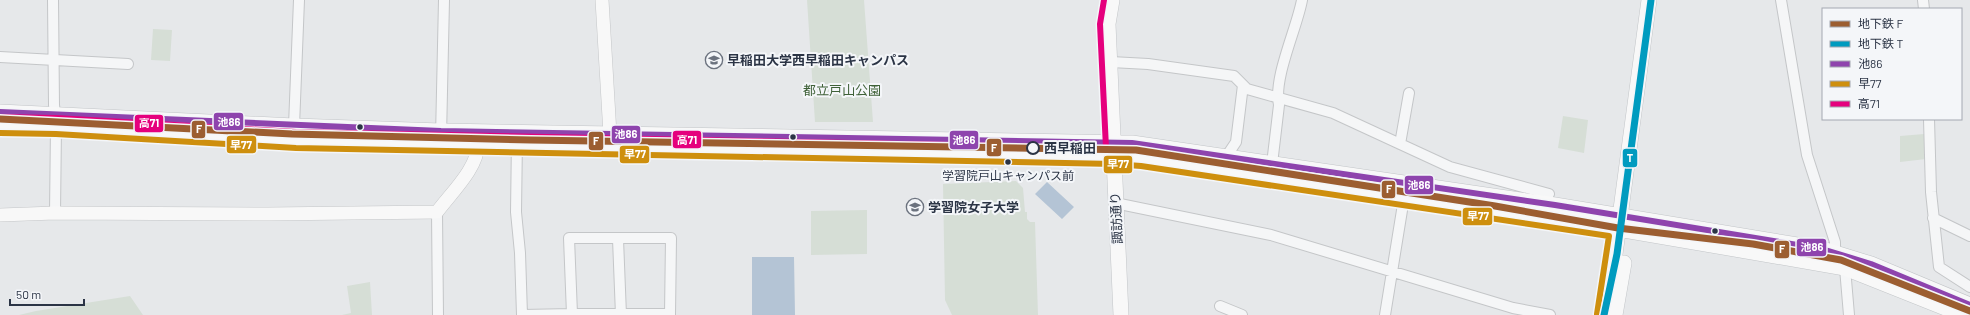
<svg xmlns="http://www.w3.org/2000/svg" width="1970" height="315" viewBox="0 0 1970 315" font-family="Barlow,'Noto Sans JP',sans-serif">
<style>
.green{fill:#d6ded6}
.water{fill:#b4c4d5}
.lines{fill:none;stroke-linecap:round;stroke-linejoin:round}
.street-casing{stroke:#c4c6c8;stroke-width:12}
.secondary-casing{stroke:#c4c6c8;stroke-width:14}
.primary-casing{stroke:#c2c5c8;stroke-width:16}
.street{stroke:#f5f6f7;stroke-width:10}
.secondary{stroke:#f8f8f8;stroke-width:13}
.primary{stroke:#f8f8f8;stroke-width:15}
.bus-1-casing{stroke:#f4f6f9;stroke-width:9}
.bus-2-casing{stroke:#f4f6f9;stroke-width:9}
.bus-3-casing{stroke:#f4f6f9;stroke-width:9}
.bus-1{stroke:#8e44ad;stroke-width:6}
.bus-2{stroke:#ce8f0e;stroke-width:6}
.bus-3{stroke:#e5007d;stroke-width:6}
.metro-1-casing{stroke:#f4f6f9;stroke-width:10}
.metro-2-casing{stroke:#f4f6f9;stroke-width:10}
.metro-1{stroke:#9c5e31;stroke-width:7}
.metro-2{stroke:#009bbf;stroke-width:7}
.bus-dot{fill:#2b3445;stroke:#f4f6f9;stroke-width:1.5}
.stop-dot{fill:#f4f6f9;stroke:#2b3445;stroke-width:2}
.labels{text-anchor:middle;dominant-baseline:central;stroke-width:4;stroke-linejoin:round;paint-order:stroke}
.bus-label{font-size:12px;fill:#2b3445;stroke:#f4f6f9}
.poi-label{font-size:13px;font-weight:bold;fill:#2b3445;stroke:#f4f6f9;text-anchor:start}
.park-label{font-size:13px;fill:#3f6138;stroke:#f4f6f9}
.stop-label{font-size:13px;font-weight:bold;fill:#2b3445;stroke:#f4f6f9;text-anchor:start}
.street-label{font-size:13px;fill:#2b3445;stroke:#f4f6f9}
.line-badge{stroke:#f4f6f9;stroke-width:1.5}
.badge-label{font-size:11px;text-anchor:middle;font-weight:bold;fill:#fff}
</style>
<rect width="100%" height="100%" fill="#e6e8ea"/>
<!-- green -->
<path class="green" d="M807,0H864L873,122H815Z
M153,29L172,30L170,61L151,60Z
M1563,116L1588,120L1584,153L1558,148Z
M1924,134L1926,159L1900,162V136Z
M1016,181L1023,188L1025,212H1027V219L1030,222H1035L1038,315H952L945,300L943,184Z
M867,210V254L811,255V211Z
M370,282L372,315H342L351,313L347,286Z
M130,296L143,315H19L36,311Z"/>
<!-- water -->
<path class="water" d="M1047,182L1074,207L1062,219L1035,194Z
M752,257H794L795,315H752Z"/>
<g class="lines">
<defs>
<path id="street" d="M53,0L54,105L55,113
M1781,0L1807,155L1835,242V252
M1923,0L1924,9
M0,57L128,64
M1111,62L1148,64L1234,76L1247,89L1333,113L1450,167L1549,194
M1929,119L1931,192L1939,267L1970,287
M294,126L299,0
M441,137L444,0
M517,138L516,212L520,253L522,315
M1400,144L1409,93
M1226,157L1236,142L1243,85
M1272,164L1279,105C1273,78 1297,28 1302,0
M1115,203L1271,235L1513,308L1550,315
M437,212L438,315
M55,213L56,126
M1933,218L1970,236
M618,239L621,315
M1845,268L1849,315
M1220,306L1242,315
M523,315L572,314L569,238H671L670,315
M572,315V314H670
M1385,315L1404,198"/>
<path id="secondary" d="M602,0L610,134
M0,215L55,213L268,214L437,212C451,193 478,168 478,144"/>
<path id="primary" d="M1112,0L1108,24L1121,315
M0,112L294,126L441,131L1132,143L1555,205L1822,249L1871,264L1970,305
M0,125L56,126L296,140L628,145L1142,158L1618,229L1845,268L1963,315
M1605,315L1613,269L1649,0
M1615,315L1624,263"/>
</defs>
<!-- street casing -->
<use href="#street" class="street-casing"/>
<!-- secondary casing -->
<use href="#secondary" class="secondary-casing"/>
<!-- primary casing -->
<use href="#primary" class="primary-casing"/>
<!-- street -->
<use href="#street" class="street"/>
<!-- secondary -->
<use href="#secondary" class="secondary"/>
<!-- primary -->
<use href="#primary" class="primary"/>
<defs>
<path id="bus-1" d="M0,112L441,131L1132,143L1555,205L1822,249L1871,264L1970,305"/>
<path id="bus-2" d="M0,133L56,134L296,148L1114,164L1141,166L1609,236L1597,314"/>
<path id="bus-3" d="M0,117L56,118L296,132L1106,148L1100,24L1104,0"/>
</defs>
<!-- bus-1 casing -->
<use href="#bus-1" class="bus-1-casing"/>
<!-- bus-2 casing -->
<use href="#bus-2" class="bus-2-casing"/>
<!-- bus-3 casing -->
<use href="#bus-3" class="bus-3-casing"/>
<!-- bus-1 -->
<use href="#bus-1" class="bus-1"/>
<!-- bus-2 -->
<use href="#bus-2" class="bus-2"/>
<!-- bus-3 -->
<use href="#bus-3" class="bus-3"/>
<defs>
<path id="metro-1" d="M0,119L292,134L531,140L1136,150L1495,206L1618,228L1753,244L1841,260L1970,311"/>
<path id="metro-2" d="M1604,315L1617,254L1651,0"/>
</defs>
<!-- metro-1 casing -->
<use href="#metro-1" class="metro-1-casing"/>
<!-- metro-2 casing -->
<use href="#metro-2" class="metro-2-casing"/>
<!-- metro-1 -->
<use href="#metro-1" class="metro-1"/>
<!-- metro-2 -->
<use href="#metro-2" class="metro-2"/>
</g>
<!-- icons -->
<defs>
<symbol id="university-ring" viewBox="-11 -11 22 22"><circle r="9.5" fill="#f4f6f9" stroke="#6c737f" stroke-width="1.5"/><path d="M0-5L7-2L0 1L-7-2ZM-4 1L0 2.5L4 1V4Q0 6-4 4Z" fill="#6c737f"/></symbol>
</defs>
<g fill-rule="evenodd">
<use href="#university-ring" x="704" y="50" width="20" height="20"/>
<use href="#university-ring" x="905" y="197" width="20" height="20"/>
</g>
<!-- markers -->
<g class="bus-dot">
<circle cx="360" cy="127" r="3.5"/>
<circle cx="793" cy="137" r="3.5"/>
<circle cx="1008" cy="162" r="3.5"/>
<circle cx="1715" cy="231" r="3.5"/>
</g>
<circle class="stop-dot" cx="1033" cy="148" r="6"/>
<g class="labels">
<!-- bus labels -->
<g class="bus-label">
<text x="1008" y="175">学習院戸山キャンパス前</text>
</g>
<!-- poi labels -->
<g class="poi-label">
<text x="727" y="60">早稲田大学西早稲田キャンパス</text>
<text x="928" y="207">学習院女子大学</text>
</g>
<!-- park labels -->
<g class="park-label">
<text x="842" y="90">都立戸山公園</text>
</g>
<!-- stop labels -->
<g class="stop-label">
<text x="1044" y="148">西早稲田</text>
</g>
<!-- street labels -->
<g class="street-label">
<text transform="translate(1116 218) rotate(-93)">諏訪通り</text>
</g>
</g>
<g class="line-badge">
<rect x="213" y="112" width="31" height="19" rx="4" fill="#8e44ad"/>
<rect x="134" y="114" width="30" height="19" rx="4" fill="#e5007d"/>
<rect x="191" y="120" width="15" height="19" rx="4" fill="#9c5e31"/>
<rect x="611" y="125" width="30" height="19" rx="4" fill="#8e44ad"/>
<rect x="672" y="130" width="30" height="19" rx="4" fill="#e5007d"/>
<rect x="949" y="130" width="30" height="20" rx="4" fill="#8e44ad"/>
<rect x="588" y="131" width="16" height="20" rx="4" fill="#9c5e31"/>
<rect x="226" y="135" width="31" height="19" rx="4" fill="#ce8f0e"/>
<rect x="986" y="138" width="16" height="19" rx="4" fill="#9c5e31"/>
<rect x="619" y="145" width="31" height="19" rx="4" fill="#ce8f0e"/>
<rect x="1622" y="148" width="16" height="20" rx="4" fill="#009bbf"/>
<rect x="1103" y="155" width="30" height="19" rx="4" fill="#ce8f0e"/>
<rect x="1404" y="175" width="30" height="20" rx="4" fill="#8e44ad"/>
<rect x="1381" y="180" width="15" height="19" rx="4" fill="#9c5e31"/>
<rect x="1462" y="207" width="31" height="19" rx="4" fill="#ce8f0e"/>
<rect x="1796" y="238" width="31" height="19" rx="4" fill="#8e44ad"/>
<rect x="1774" y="240" width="16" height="19" rx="4" fill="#9c5e31"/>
</g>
<g class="badge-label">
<text x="229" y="126">池86</text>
<text x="149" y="127">高71</text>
<text x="199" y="133">F</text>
<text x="626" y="138">池86</text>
<text x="687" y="144">高71</text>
<text x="964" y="144">池86</text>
<text x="596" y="145">F</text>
<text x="241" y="149">早77</text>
<text x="994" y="152">F</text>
<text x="635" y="158">早77</text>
<text x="1630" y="162">T</text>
<text x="1118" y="168">早77</text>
<text x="1419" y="189">池86</text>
<text x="1389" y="193">F</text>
<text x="1478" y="220">早77</text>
<text x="1812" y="251">池86</text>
<text x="1782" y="253">F</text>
</g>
<!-- legend -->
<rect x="1822" y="8" width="140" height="112" fill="#f4f6f9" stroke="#a4a8b1"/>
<rect x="1830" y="21" width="20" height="6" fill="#9c5e31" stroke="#a4a8b1"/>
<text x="1858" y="28" font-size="12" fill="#2b3445">地下鉄 F</text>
<rect x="1830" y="41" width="20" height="6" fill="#009bbf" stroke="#a4a8b1"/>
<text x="1858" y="48" font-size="12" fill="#2b3445">地下鉄 T</text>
<rect x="1830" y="61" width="20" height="6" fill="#8e44ad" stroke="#a4a8b1"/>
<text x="1858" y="68" font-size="12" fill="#2b3445">池86</text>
<rect x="1830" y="81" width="20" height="6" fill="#ce8f0e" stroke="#a4a8b1"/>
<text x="1858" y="88" font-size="12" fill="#2b3445">早77</text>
<rect x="1830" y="101" width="20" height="6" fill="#e5007d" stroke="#a4a8b1"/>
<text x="1858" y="108" font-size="12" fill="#2b3445">高71</text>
<!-- scale -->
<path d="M10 299v6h74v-6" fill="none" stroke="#2b3445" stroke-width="2"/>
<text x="16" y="299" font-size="12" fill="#2b3445" stroke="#f4f6f9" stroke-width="3" paint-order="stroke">50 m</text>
</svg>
